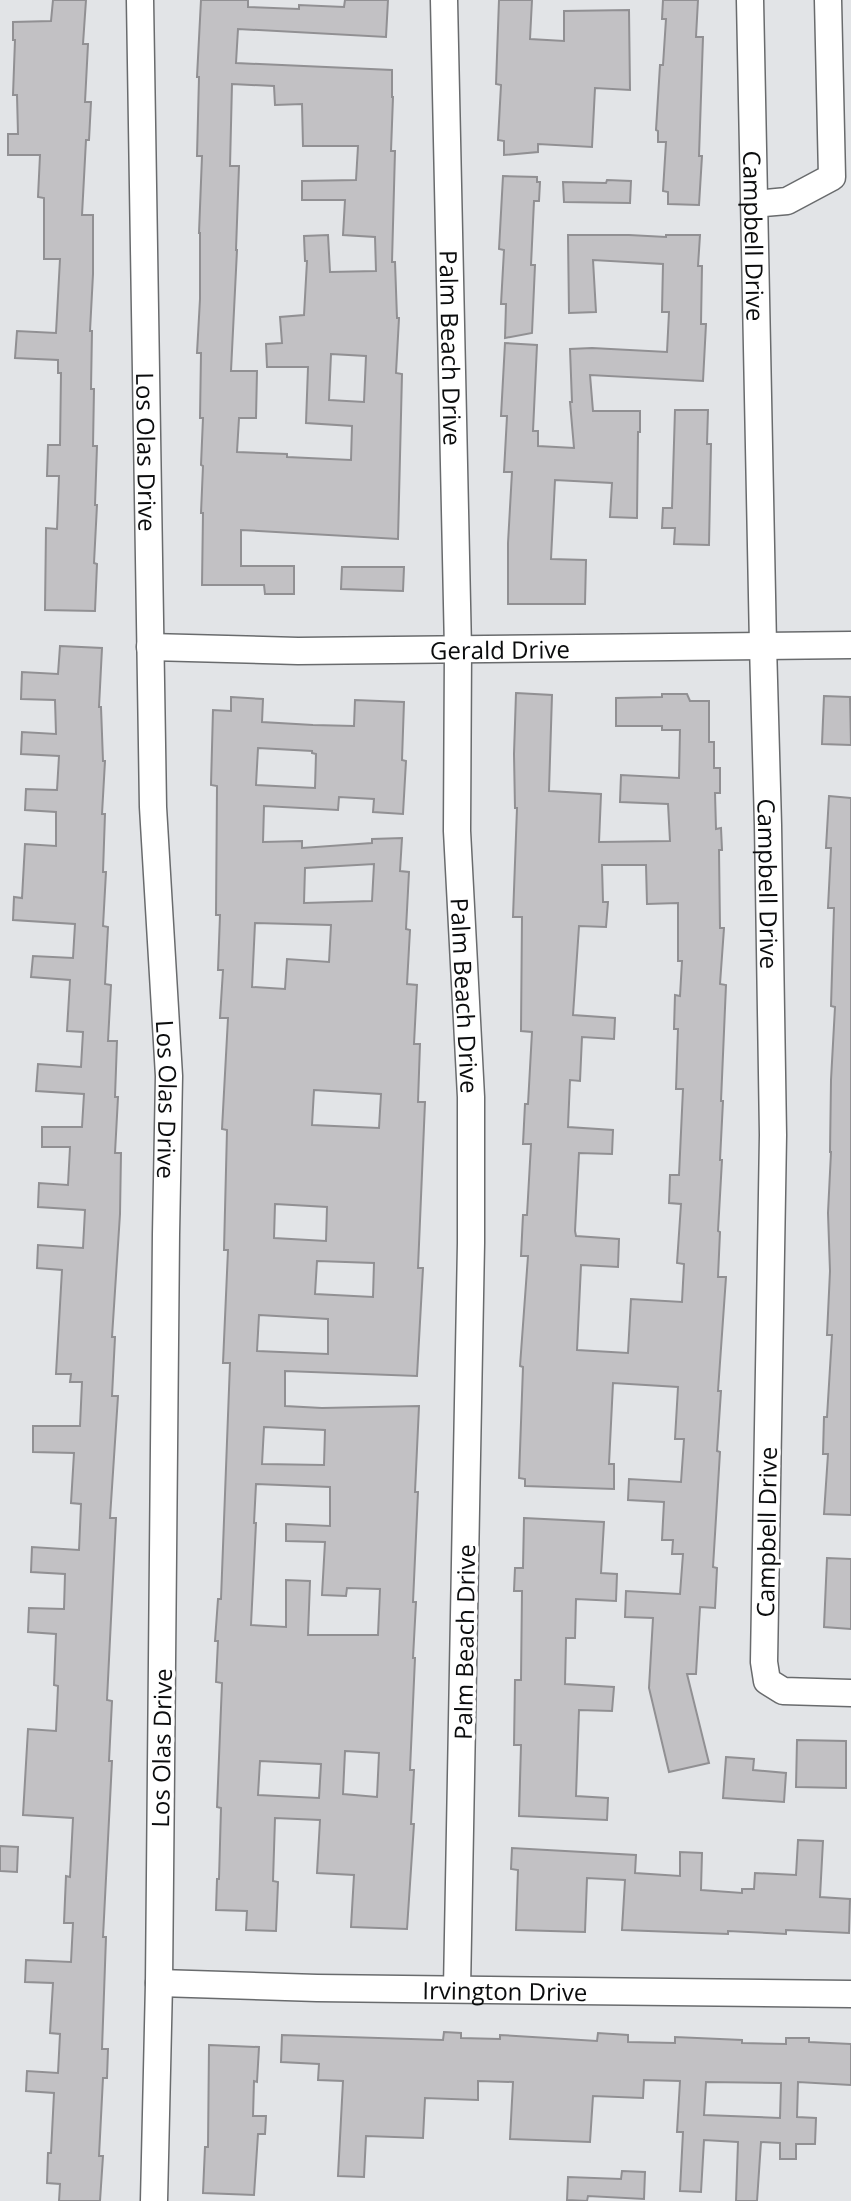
<svg xmlns="http://www.w3.org/2000/svg" width="851" height="2201" viewBox="0 0 851 2201" font-family="'Open Sans',sans-serif">
<style>
.building{fill:#c2c1c4;stroke:#919093;stroke-width:2;fill-rule:evenodd}
.lines{fill:none;stroke-linecap:round;stroke-linejoin:round}
.minor-casing{stroke:#696b6d;stroke-width:29}
.minor{stroke:#fff;stroke-width:26}
.labels{text-anchor:middle;dominant-baseline:central;stroke-width:7;stroke-linejoin:round;paint-order:stroke}
.street-label{font-size:24px;fill:#0b0c0d;stroke:#fff}
</style>
<rect width="100%" height="100%" fill="#e2e4e7"/>
<!-- building -->
<path class="building" d="M53,0H86L83,44H88L85,102H91L89,140H86L82,215H93V274L90,331H92L91,389H94L93,446H97L95,505H97L94,563L97,564L95,611L45,610L46,528L57,529L59,476H47L48,445H60L61,373H58V360L15,358L17,331L56,333L60,259H44V198L38,197L40,155H8V134H18L17,95H13L15,40H13V22L51,21Z
M201,0H248V7L299,9V5L344,7L345,0H388L386,37L238,29L236,63L392,70V97H393L391,151H395L392,262H395L397,318H399L396,373L402,374L398,539L241,530V566H294V594H265L264,585H202L203,513H201L203,466L201,465L203,418H200L201,353H197L200,299V233H199L202,156H197L199,77H197ZM232,84L274,86L275,105L302,104L303,146H358L356,180L302,181V200H345L343,235L375,237L376,271L330,272L328,235L304,236L305,261H307L304,315L280,317L282,343L266,344L267,367H308L306,423L352,426L351,460L287,457V454L237,452L239,418H256L257,371H231L237,250H236L239,166H230ZM331,354L366,356L364,402L329,400Z
M499,0H532L530,39L564,41V11L629,10L630,90L595,88L592,147L538,144V152L504,155V141L498,140L501,85L496,84Z
M663,0H698L696,37H703L699,156H702L699,205L668,204V192L663,191L666,142H658V131L656,130L660,65H663L666,19H662Z
M503,176L537,177V182H540L539,201H534L531,265H535L532,333L505,338L506,304H501L504,250L499,249Z
M607,180L631,181L630,203L564,202L563,182L606,183Z
M568,235H629L666,237V235H700L698,266H702L701,324H706L703,381L590,375L593,411H640V432H638L637,518L610,517L612,483L555,480L551,559L586,560L585,604H508V543L512,472H504L507,416H501L505,343L537,345L533,431H538V446L574,448L570,402H572L570,349L592,348L667,352L669,312H662L663,264L593,260L596,312L569,313Z
M675,410H708L707,444H711L709,545L674,544L675,528H662L663,508H672Z
M342,567H404L403,591L341,589Z
M60,646L102,648L99,707H101L103,761H105L102,814H105L103,872H106L103,926L108,927L105,984L111,985L108,1041H117L115,1097H118L115,1153H121L120,1214L112,1337H115L112,1396H118L110,1518H116L107,1700L112,1701L109,1761H112L103,1937H106L102,2049H108L107,2078H103L99,2156H103L100,2201H59L60,2184L47,2183L48,2153H51L54,2093L26,2091L27,2071L58,2073L60,2034L50,2033L53,1983L25,1982L26,1960L71,1962L73,1923H64L66,1876L70,1877L73,1818L23,1815L28,1729L56,1731L58,1686L54,1685L56,1634L28,1632L29,1608L64,1609L65,1574L31,1572L32,1547L79,1550L81,1504L71,1503L74,1453L33,1452V1426H80L82,1382H70L71,1374H56L62,1270L37,1268L38,1245L83,1248L85,1210L38,1207L39,1183L68,1185L70,1147H42V1127H82L84,1094L36,1091L38,1064L81,1067L83,1032L67,1031L70,980L31,977L33,956L73,958L75,924L13,920L14,897L22,898L25,844L56,846V812L25,810L26,789L57,790L59,756L21,754L22,732L56,734L55,700L21,699L22,672L58,674Z
M516,693L552,695L549,791L601,794L599,842L670,841L668,804L620,802L621,775L679,778L680,730H662V726H616V698L662,697V694H687L690,701H709V742H714V768H720V793H715L716,829L721,828L722,850H719L720,928H724L720,984L726,985L721,1101H723L720,1160H722L718,1231L720,1232L718,1277H726L718,1391H721L717,1451L720,1452L713,1567L717,1568L715,1608L700,1607L696,1674H687L709,1763L669,1772L649,1688L653,1618L625,1617L626,1591L680,1594L683,1554H672L673,1540H662L664,1502L628,1500L629,1479L681,1482L684,1439H675L678,1387L613,1383L609,1464H614V1489L525,1486V1479L519,1478L523,1367L520,1366L528,1256H521L523,1215H527L531,1144H523L525,1104H528L532,1032L521,1031L522,917H513L517,808H515L514,754ZM602,865H646L647,904L678,903V961H682L680,996L675,995L674,1029H678L676,1089H683L679,1175H670L669,1203L681,1204L677,1263L684,1264L682,1302L631,1299L628,1353L577,1350L581,1265L618,1267L619,1239L576,1236L575,1231L579,1153L612,1154L613,1130L568,1127L570,1080L580,1081L582,1037L614,1039L615,1018L573,1015L579,926L606,927L608,902H603Z
M824,696L850,697L851,745L822,744Z
M231,697L263,699L262,722L313,725L354,726L355,700L404,702L402,760L406,761L403,814L373,812L374,799L339,797L338,810L264,806L263,842L302,841V848L372,843V839L402,838L400,871L409,872L406,929L410,930L407,984L417,985L414,1044H420L418,1102H425L418,1268H423L417,1376L285,1371V1406L322,1408L419,1406L415,1492H418L413,1602H416L413,1658H415L410,1770H414L411,1824H414L407,1929L351,1927L354,1875L317,1873L320,1820L275,1818L273,1881L278,1882L276,1931L246,1930L247,1911L216,1910L217,1879H219L221,1808L217,1807L222,1683L216,1682L218,1641H215L218,1599H221L230,1363H223L228,1250H224L227,1130L222,1129L228,1018H220L223,970H218L220,915H216L217,786L211,785L213,710L231,711ZM258,748L312,751V753L316,754L315,788L256,785ZM374,864L372,901L304,903L305,868ZM255,923L331,925L329,962L287,959L285,989L252,987ZM314,1090L381,1094L379,1128L312,1125ZM275,1204L327,1207L326,1241L274,1238ZM317,1261L374,1263L373,1297L315,1294ZM259,1315L328,1319V1354L257,1351ZM264,1427L325,1430L324,1465L262,1464ZM256,1484L330,1487V1526L286,1524V1541L325,1542L322,1595L346,1596L347,1588L380,1589L378,1635H308L310,1581L286,1580V1627L251,1625L256,1523H254ZM345,1751L379,1753L377,1797L343,1794ZM260,1761L321,1764L319,1798L258,1795Z
M829,796L851,798V1515L824,1514L828,1454H823L824,1417H827L832,1335H827L830,1271L828,1213L831,1152H830L831,1080L835,1007L831,1006L834,908H828L831,848H826Z
M524,1518L604,1522L601,1573L617,1574L616,1601L576,1599L575,1638H566L565,1684L614,1687L612,1711L579,1710L576,1796L608,1798L607,1820L519,1816L521,1745H514L515,1680H521L522,1591H514L515,1568H523Z
M827,1558L851,1559V1629L824,1627Z
M797,1740L846,1741V1788L796,1787Z
M726,1757L754,1759L753,1770L786,1773L784,1802L723,1798Z
M798,1840L823,1841L820,1897L850,1899L849,1933L786,1930V1934L728,1931V1934L622,1930L625,1880L587,1878L585,1932L516,1930L518,1870L511,1869L512,1848L636,1855L635,1873L680,1876V1852L702,1853L701,1890L742,1893V1889H754L755,1873L796,1875Z
M0,1846L18,1847L17,1872L0,1871Z
M444,2032L461,2033V2038L500,2039V2035L597,2041L598,2033L628,2035V2042L675,2043V2037L742,2040V2043L786,2044V2038H809V2042L851,2044V2085L798,2082L797,2117L816,2118L815,2144H796V2159H780V2143L761,2142L757,2201H736L738,2142L704,2140L701,2192L680,2191L683,2132H677L680,2081L644,2080L643,2098L593,2096L590,2142L510,2139L513,2082L478,2081V2100L425,2098L423,2138L366,2136L364,2177L338,2176L343,2081L318,2080L319,2064L281,2062L282,2035L443,2040ZM706,2082L781,2083L780,2118L704,2115Z
M209,2045L259,2047L257,2082L254,2081L253,2116H266L265,2134H258L254,2195L203,2193L205,2147H208Z
M622,2171L645,2172L644,2199L588,2196L587,2201L567,2200L568,2177L621,2179Z"/>
<g class="lines">
<defs>
<g id="minor">
<path id="s1" d="M140,0L153,807L169,1076L166,1234L159,1983L154,2201"/>
<path id="s2" d="M444,0L458,650L457,831L471,1097V1243L457,1989"/>
<path id="s3" d="M750,0L763,645L768,825L773,1135L764,1662L767,1681L783,1691L851,1693"/>
<path d="M754,204L787,201L832,177L828,0"/>
<path id="s4" d="M150,647L298,651L851,645"/>
<path id="s5" d="M159,1983L317,1988L851,1994"/>
</g>
</defs>
<!-- minor casing -->
<use href="#minor" class="minor-casing"/>
<!-- minor -->
<use href="#minor" class="minor"/>
</g>
<g class="labels">
<!-- street labels -->
<g class="street-label">
<text stroke="none"><textPath href="#s3" startOffset="236">Campbell Drive</textPath></text>
<text stroke="none"><textPath href="#s2" startOffset="348">Palm Beach Drive</textPath></text>
<text stroke="none"><textPath href="#s1" startOffset="452">Los Olas Drive</textPath></text>
<text stroke="none"><textPath href="#s4" startOffset="350">Gerald Drive</textPath></text>
<text stroke="none"><textPath href="#s3" startOffset="884">Campbell Drive</textPath></text>
<text stroke="none"><textPath href="#s2" startOffset="996">Palm Beach Drive</textPath></text>
<text stroke="none"><textPath href="#s1" startOffset="1100">Los Olas Drive</textPath></text>
<text transform="translate(766 1532) rotate(-89)">Campbell Drive</text>
<text transform="translate(464 1642) rotate(-89)">Palm Beach Drive</text>
<text transform="translate(161 1748) rotate(-89)">Los Olas Drive</text>
<text stroke="none"><textPath href="#s5" startOffset="346">Irvington Drive</textPath></text>
</g>
</g>
</svg>
